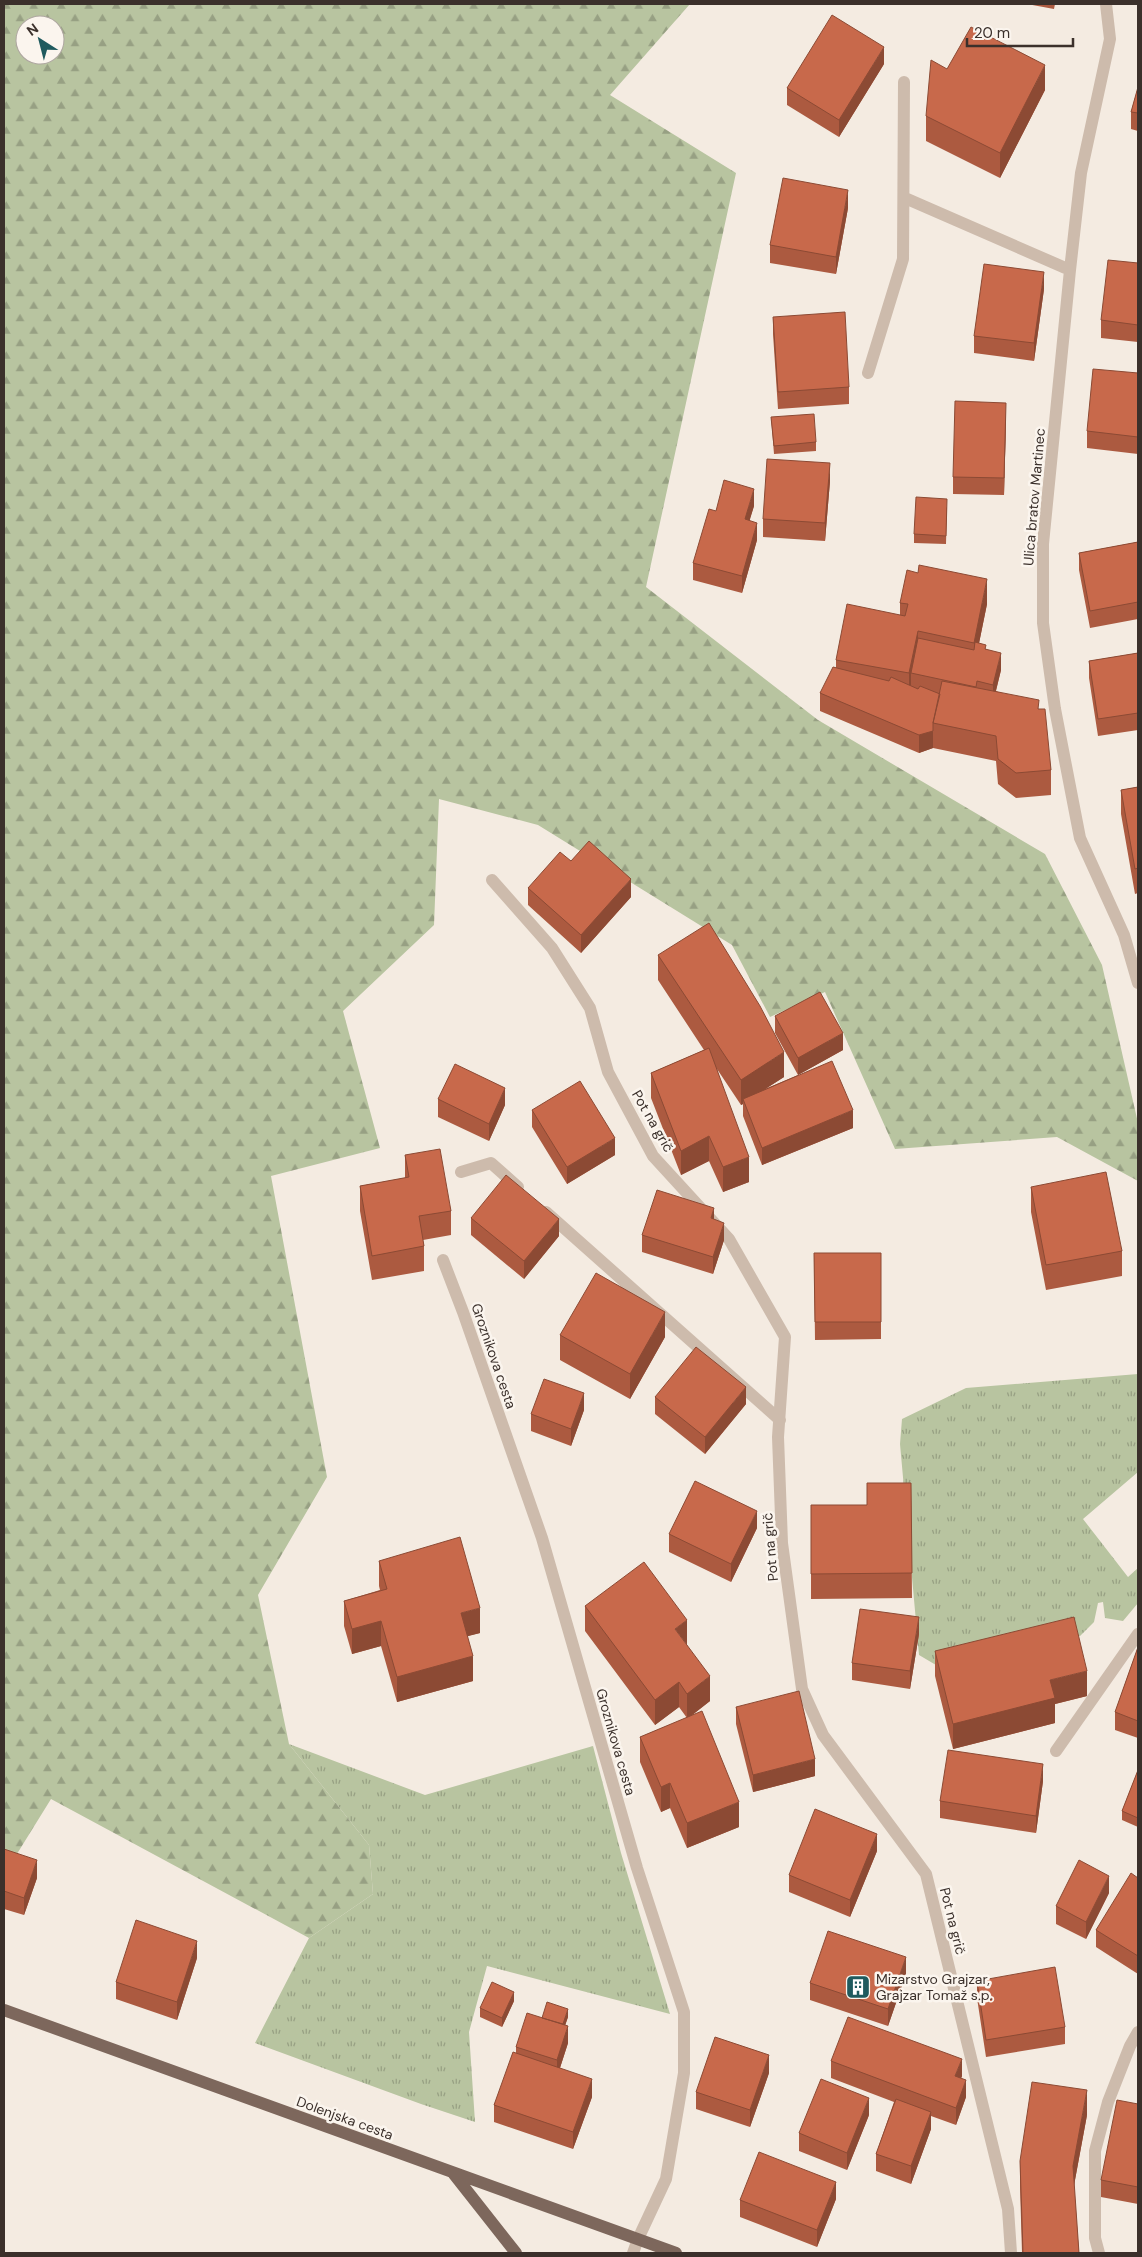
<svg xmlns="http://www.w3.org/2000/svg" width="1142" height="2257" viewBox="0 0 1142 2257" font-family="'DM Sans',sans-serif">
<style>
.grass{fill:url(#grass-tufts)}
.forest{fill:url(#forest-firs);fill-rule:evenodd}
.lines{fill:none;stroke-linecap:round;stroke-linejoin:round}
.minor{stroke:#cdbbac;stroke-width:12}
.tertiary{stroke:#cdbbac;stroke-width:12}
.primary{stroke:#7d675c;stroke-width:12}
.wall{fill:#ac5a40}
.shaded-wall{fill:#8c4a34}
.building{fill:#c8694b;stroke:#8c4a34}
.labels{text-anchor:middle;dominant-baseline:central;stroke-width:5;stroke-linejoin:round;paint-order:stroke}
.street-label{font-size:14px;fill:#3b302b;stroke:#fbf5ee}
.poi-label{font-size:14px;fill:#3b302b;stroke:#fbf5ee;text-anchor:start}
</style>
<defs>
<pattern id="grass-tufts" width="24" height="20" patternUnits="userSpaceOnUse" patternTransform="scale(1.25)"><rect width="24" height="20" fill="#b8c4a0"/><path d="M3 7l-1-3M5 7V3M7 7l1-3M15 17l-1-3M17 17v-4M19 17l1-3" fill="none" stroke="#97a083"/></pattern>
<pattern id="forest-firs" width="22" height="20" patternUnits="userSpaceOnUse" patternTransform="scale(1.25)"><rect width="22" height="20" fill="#b8c4a0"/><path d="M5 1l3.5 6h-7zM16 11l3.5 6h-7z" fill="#97a083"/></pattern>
</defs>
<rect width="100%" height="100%" fill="#f4ebe1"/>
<!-- grass -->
<path class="grass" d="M1138,1374V1472L1083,1519L1128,1577L1138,1568V1603L1123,1621L1105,1618L1103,1602L1098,1603L1094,1622L1080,1636L1043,1647L941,1668L919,1655L900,1444L902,1419L966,1388Z
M289,1744L425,1795L593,1746L621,1853L670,2014L487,1966L469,2032L475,2122L421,2104L255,2043L309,1938L373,1894L369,1845Z"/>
<!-- forest -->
<path class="forest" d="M4,4H690L610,95L736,173L646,587L818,720L1045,854L1102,965L1138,1123V1181L1057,1137L895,1149L825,992L770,1017L732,945L538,825L439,799L434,925L343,1011L380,1148L271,1176L327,1477L258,1595L289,1744L369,1845L373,1894L309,1938L51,1799L7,1870L4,1868ZM25,25H55V55H25Z"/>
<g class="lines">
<!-- minor -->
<path class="minor" d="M1106,4L1110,39L1081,173L1070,270L1043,544V623L1055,709L1080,838L1124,935L1138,983
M905,198L1070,270
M868,373L903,259L904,82
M492,880L552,948L590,1008L608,1072L653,1156L729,1239L785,1337L778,1437L782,1543L802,1689L823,1735L926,1874L1008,2209L1011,2253
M461,1172L491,1163L518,1187
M546,1212L780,1420
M443,1260L463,1312L542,1538L637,1868L684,2012V2073L666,2179L638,2239
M1056,1751L1138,1634
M1099,2253L1095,2238V2151L1108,2102L1130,2046L1138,2032"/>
<!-- tertiary -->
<path class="tertiary" d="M633,2253L638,2239"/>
<!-- primary -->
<path class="primary" d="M4,2010L676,2253
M453,2173L516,2253"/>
</g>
<!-- wall -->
<path class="wall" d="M1027,4H1055L1054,9Z
M884,64L839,137L787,105V88Z
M947,69L1045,90L1000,178L926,141V116Z
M1138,87V131L1131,129V112Z
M848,208L836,274L770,263V245Z
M1138,263V342L1101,338V320Z
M1044,289L1034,361L974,353V336Z
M773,317L849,387V404L778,409L773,334Z
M1138,373V454L1087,448V431Z
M771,417L816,442V451L774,454Z
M1006,420L1004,495L953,494V477Z
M830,481L825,541L763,537V519Z
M754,506L749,521L757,540L742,593L693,580V563L716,511Z
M947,507L946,544L914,543V534Z
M1138,542V619L1090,628L1079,570V553Z
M900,603L987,604L979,643L986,649L1001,670L996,691L1039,709L1051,770V795L1016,798L998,784L996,761L933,748L919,753L820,711V693L836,668V660L900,615Z
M1138,653V730L1098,736L1089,678V661Z
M1138,787V893L1135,894L1121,814V790Z
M571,861L631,897L581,953L528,905V888Z
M658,955L784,1077L765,1089L798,1075L775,1033V1016L843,1050L798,1075L853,1128L762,1165L743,1116V1104L741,1105L717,1069L749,1182L723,1192L709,1161L681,1175L651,1098V1073L704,1050L658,980Z
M438,1099L505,1105L489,1141L438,1117Z
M532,1110L615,1155L567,1184L532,1127Z
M405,1155L451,1211V1235L423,1240L424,1246V1271L372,1280L360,1211V1186L405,1178Z
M1031,1187L1122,1251V1276L1046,1290L1031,1212Z
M471,1218L559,1236L524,1279L471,1235Z
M714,1219L724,1240L713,1274L642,1252V1235Z
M814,1253H881V1339L815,1340Z
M560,1335L665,1337L630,1399L560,1360Z
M655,1397L746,1404L705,1454L655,1414Z
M584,1410L571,1446L531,1431V1414Z
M911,1483L912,1598L811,1599V1505H867Z
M757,1528L731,1582L669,1552V1534Z
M379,1561L480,1633L467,1636L473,1681L397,1702L381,1646L352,1654L344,1626V1601L380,1590L379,1586Z
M585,1606L687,1645L710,1701L691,1716L739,1827L687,1848L670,1808L661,1812L640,1762V1737L687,1718L679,1707L655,1725L585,1631Z
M919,1634L910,1689L852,1680V1663Z
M1138,1647V1738L1115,1730V1712Z
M935,1651L1087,1696L1055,1704V1723L953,1749L935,1676Z
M736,1707L815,1776L753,1792L736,1724Z
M1138,1770V1827L1122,1820V1811Z
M1043,1781L1036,1833L940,1818V1801Z
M4,1849L37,1878L24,1915L4,1909Z
M877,1851L850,1917L789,1892V1875Z
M1138,1878V1974L1096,1947V1930Z
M1109,1893L1086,1939L1056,1924V1906Z
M197,1958L177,2020L116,1999V1982Z
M906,1974L888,2026L810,2000V1983Z
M977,1981L1065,2027V2044L986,2057L977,1998Z
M514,2001L502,2027L480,2017V2008Z
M568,2017L565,2025L568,2043L560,2068L592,2097L573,2149L494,2122V2105L516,2053V2047L542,2018Z
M831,2061L962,2076L961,2078L966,2097L956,2125L931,2116V2129L911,2184L876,2171V2154L894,2102L831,2078Z
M769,2073L750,2127L696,2109V2092Z
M1138,2104V2204L1101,2197V2180Z
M869,2115L847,2170L799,2151V2133Z
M1087,2115L1074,2185L1079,2253H1022L1020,2186V2161Z
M836,2199L817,2247L740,2217V2200Z"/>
<!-- shaded-wall -->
<path class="shaded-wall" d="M884,47V64L839,137V120Z
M1045,65V90L1000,178V153Z
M848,190V208L836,274V257Z
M1044,272V289L1034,361V343Z
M1006,403V420L1004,495V478Z
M830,463V481L825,541V523Z
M754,489V506L745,536V519Z
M757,523V540L742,593V576Z
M987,579V604L974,668V643Z
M918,631V656L911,673V690L909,698V673Z
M1001,653V670L993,702V685Z
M933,731V748L919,753V735Z
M631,879V897L581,953V935Z
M843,1033V1050L798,1075V1058Z
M784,1052V1077L744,1103L743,1099V1104L741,1105V1080Z
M505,1088V1105L489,1141V1124Z
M853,1110V1128L762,1165V1148Z
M709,1136V1161L681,1175V1151Z
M615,1138V1155L567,1184V1167Z
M749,1157V1182L723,1192V1167Z
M714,1208V1226L711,1218Z
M559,1219V1236L524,1279V1261Z
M724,1223V1240L713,1274V1257Z
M665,1312V1337L630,1399V1374Z
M746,1387V1404L705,1454V1437Z
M584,1393V1410L571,1446V1429Z
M757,1511V1528L731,1582V1564Z
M480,1608V1633L461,1638V1613Z
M919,1617V1634L910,1689V1671Z
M687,1620V1645L675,1629Z
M381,1621V1646L352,1654V1629Z
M473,1656V1681L397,1702V1677Z
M1087,1671V1696L1055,1704V1723L953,1749V1724L1050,1680Z
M710,1676V1701L687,1719V1694Z
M679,1682V1707L655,1725V1700Z
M815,1759V1776L753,1792V1775Z
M1043,1764V1781L1036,1833V1816Z
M670,1783V1808L661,1812V1787Z
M739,1802V1827L687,1848V1823Z
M877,1834V1851L850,1917V1900Z
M37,1860V1878L24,1915V1898Z
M1109,1876V1893L1086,1939V1922Z
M197,1941V1958L177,2020V2002Z
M906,1957V1974L888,2026V2009Z
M514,1992V2001L502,2027V2018Z
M568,2009V2017L560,2041V2032Z
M568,2026V2043L557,2077V2060Z
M769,2055V2073L750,2127V2110Z
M962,2059V2076L955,2093V2076Z
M592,2079V2097L573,2149V2132Z
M966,2080V2097L956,2125V2108Z
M1087,2090V2115L1073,2191V2166Z
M869,2098V2115L847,2170V2153Z
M931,2112V2129L911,2184V2166Z
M836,2182V2199L817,2247V2230Z"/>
<!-- building -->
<path class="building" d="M832,15L884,47L839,120L787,88Z
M971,27L1045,65L1000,153L926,116L931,60L947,69Z
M1138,87V113L1131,112Z
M783,178L848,190L836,257L770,245Z
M1108,260L1138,263V325L1101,320Z
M984,264L1044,272L1034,343L974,336Z
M845,312L849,387L778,392L773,317Z
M1093,369L1138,373V437L1087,431Z
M955,401L1006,403L1004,478L953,477Z
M814,414L816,442L774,446L771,417Z
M767,459L830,463L825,523L763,519Z
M724,480L754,489L745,519L757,523L742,576L693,563L709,509L716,511Z
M916,497L947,499L946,536L914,534Z
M1138,542V602L1090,611L1079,553Z
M919,565L987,579L974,643L918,631L909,673L836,660L847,604L905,616L908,604L900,603L907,570L918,573Z
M918,638L974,650L975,642L986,645L985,649L1001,653L993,685L977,681L976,687L911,673Z
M1138,653V713L1098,719L1089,661Z
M833,667L889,681L891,677L918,689L920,686L940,694L933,723V731L919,735L820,693Z
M942,681L1039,700L1038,709H1045L1051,770L1016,773L998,759L996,736L933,723Z
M1138,787V868L1135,869L1121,790Z
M589,841L631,879L581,935L528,888L560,852L571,861Z
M709,923L760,1006L784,1052L741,1080L658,955Z
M820,992L843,1033L798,1058L775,1016Z
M709,1048L749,1157L723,1167L709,1136L681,1151L651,1073Z
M832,1061L853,1110L762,1148L743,1099Z
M455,1064L505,1088L489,1124L438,1099Z
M580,1081L615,1138L567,1167L532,1110Z
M440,1149L451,1211L419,1216L424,1246L372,1256L360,1186L409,1177L405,1155Z
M1106,1172L1122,1251L1046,1265L1031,1187Z
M506,1175L559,1219L524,1261L471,1218Z
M657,1190L714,1208L711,1218L724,1223L713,1257L642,1235Z
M814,1253H881V1322H815Z
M596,1273L665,1312L630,1374L560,1335Z
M696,1347L746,1387L705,1437L655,1397Z
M544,1379L584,1393L571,1429L531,1414Z
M695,1481L757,1511L731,1564L669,1534Z
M867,1483H911L912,1573L811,1574V1505H867Z
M460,1537L480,1608L461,1613L473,1656L397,1677L381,1621L352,1629L344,1601L387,1589L379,1561Z
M644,1562L687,1620L675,1629L710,1676L687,1694L679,1682L655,1700L585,1606Z
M860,1609L919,1617L910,1671L852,1663Z
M1074,1617L1087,1671L1050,1680L1055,1698L953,1724L935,1651Z
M1138,1647V1721L1115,1712Z
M799,1691L815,1759L753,1775L736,1707Z
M702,1711L739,1802L687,1823L670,1783L661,1787L640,1737Z
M948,1750L1043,1764L1036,1816L940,1801Z
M1138,1770V1818L1122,1811Z
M815,1809L877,1834L850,1900L789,1875Z
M4,1849L37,1860L24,1898L4,1891Z
M1079,1860L1109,1876L1086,1922L1056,1906Z
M1131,1873L1138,1878V1956L1096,1930Z
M136,1920L197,1941L177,2002L116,1982Z
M828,1931L906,1957L888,2009L810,1983Z
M1055,1967L1065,2027L986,2040L977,1981Z
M492,1982L514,1992L502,2018L480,2008Z
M547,2002L568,2009L563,2024L542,2018Z
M527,2013L568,2026L557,2060L516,2047Z
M848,2017L962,2059L955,2076L966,2080L956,2108L831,2061Z
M715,2037L769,2055L750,2110L696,2092Z
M513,2052L592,2079L573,2132L494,2105Z
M821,2079L869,2098L847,2153L799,2133Z
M1032,2082L1087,2090L1073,2166L1079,2253H1023L1020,2161Z
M896,2099L931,2112L911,2166L876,2154Z
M1117,2100L1138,2104V2187L1101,2180Z
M759,2152L836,2182L817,2230L740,2200Z"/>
<!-- icons -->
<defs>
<symbol id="building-square" viewBox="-11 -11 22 22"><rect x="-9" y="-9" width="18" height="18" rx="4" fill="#1f5a5e" stroke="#fbf5ee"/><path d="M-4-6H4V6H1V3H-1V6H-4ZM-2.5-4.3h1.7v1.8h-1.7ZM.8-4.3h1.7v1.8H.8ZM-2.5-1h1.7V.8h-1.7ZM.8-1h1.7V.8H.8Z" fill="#fff"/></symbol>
</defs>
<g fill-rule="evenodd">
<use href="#building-square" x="844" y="1973" width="28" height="28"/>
</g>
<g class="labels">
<!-- street labels -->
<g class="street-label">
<text transform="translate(1034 497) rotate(-85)">Ulica bratov Martinec</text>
<text transform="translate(653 1121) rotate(60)">Pot na grič</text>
<text transform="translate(494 1356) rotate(71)">Groznikova cesta</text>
<text transform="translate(770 1547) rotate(-95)">Pot na grič</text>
<text transform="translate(616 1742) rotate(74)">Groznikova cesta</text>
<text transform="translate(953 1921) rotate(76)">Pot na grič</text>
<text transform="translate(345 2118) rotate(20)">Dolenjska cesta</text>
</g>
<!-- poi labels -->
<g class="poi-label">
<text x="876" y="1979">Mizarstvo Grajzar,<tspan x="876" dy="16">Grajzar Tomaž s.p.</tspan></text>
</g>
</g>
<!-- border -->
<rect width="1142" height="2257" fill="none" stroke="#3b302b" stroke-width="10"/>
<!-- north arrow -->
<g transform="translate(40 40) rotate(324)"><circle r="24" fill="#fbf5ee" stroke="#aea6a0"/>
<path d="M0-4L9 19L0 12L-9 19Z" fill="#1f5a5e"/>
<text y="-8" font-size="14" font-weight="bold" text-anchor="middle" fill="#3b302b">N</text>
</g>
<!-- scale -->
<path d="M967 38v8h106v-8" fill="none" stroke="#3b302b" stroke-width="2.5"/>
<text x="974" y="38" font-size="15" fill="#3b302b" stroke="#fbf5ee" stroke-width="4" paint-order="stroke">20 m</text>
</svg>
